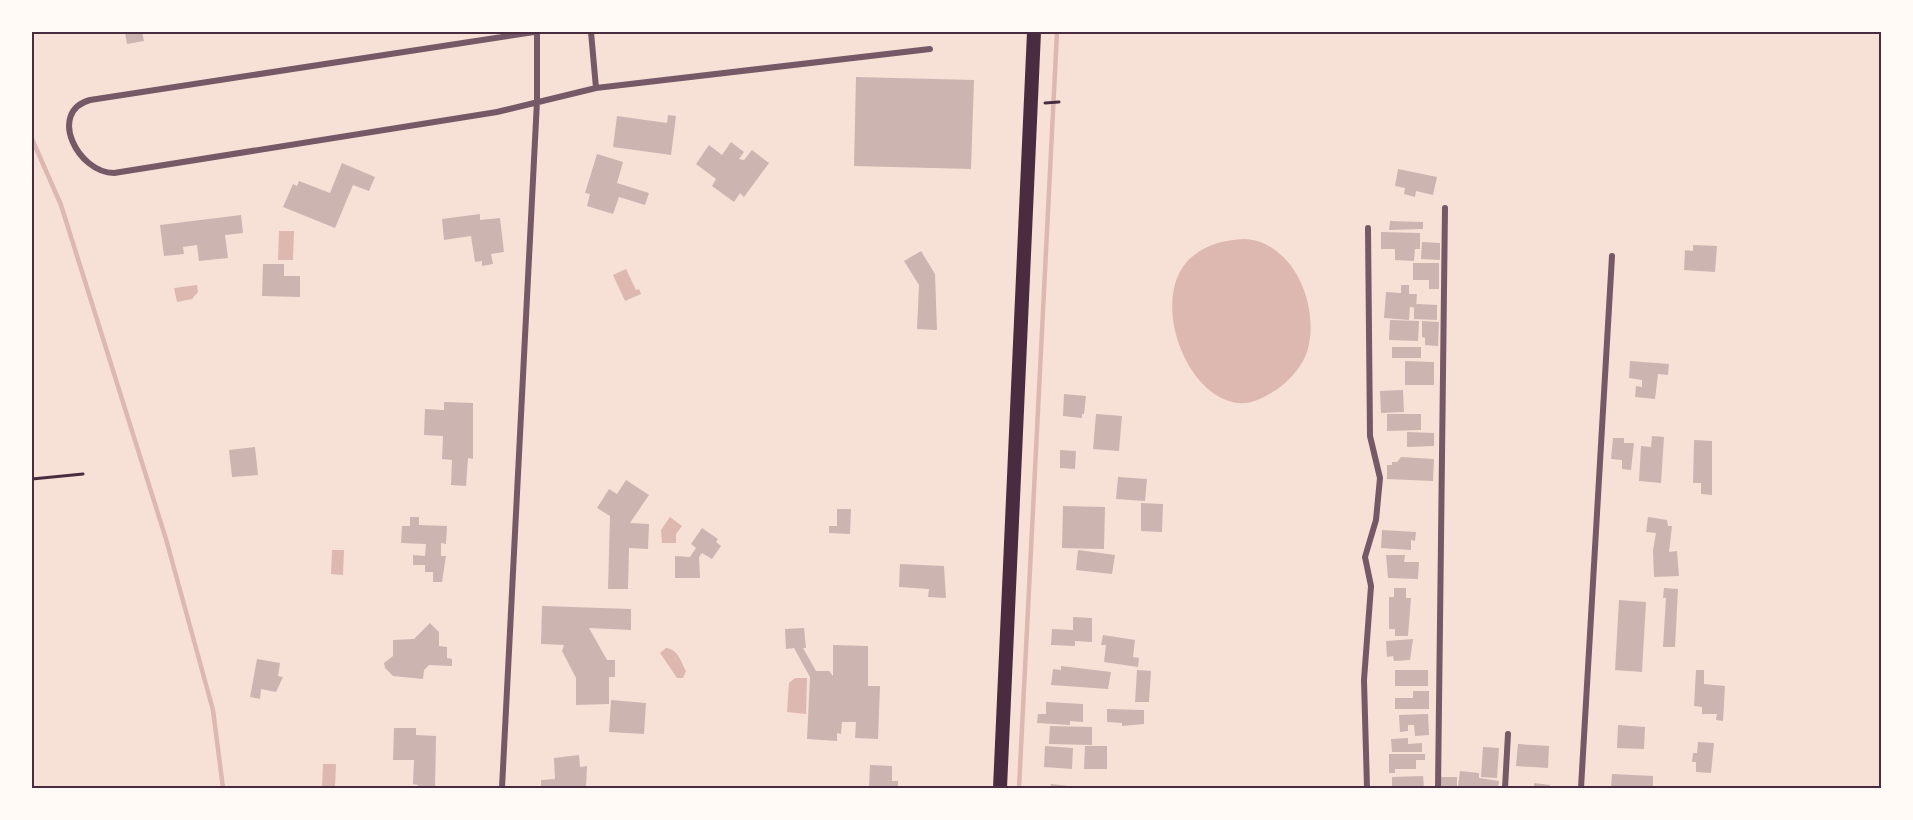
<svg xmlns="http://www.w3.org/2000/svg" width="1913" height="820" viewBox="0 0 1913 820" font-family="Arial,sans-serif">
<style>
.water{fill:#dcb8b0}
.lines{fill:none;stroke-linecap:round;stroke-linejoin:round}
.stream{stroke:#dcb8b0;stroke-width:4.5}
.building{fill:#ccb4b1}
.path{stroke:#4a2c40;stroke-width:3}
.minor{stroke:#755966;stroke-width:6}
.primary{stroke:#4a2c40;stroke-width:14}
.neatline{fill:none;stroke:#4a2c40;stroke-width:2}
</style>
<rect width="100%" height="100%" fill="#f7e1d7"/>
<!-- water -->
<path class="water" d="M279,231H294L293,260H278Z
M1244,239C1294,241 1321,308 1307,352C1302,367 1289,381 1276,390C1265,397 1251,405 1238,403C1182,396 1148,291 1193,256C1209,243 1226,240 1244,239Z
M626,269L636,290L639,289L641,294L625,301L613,275Z
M197,285L198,292L192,299L177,302L174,288Z
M670,517L682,526L676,534V543H662L661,530Z
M332,550H344L343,575L331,574Z
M666,648C678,649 681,662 686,671L683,678H677L660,653Z
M795,678H807L806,714L787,712L789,683Z
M323,764H336L335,788L322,787Z"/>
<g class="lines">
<!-- stream -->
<path class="stream" d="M32,139L61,205L166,539L213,710L223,788
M1019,788L1057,32"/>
</g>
<!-- building -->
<path class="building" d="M125,32H142L144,41L127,44Z
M856,77L974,80L971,169L854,166Z
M668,115L676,116L671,155L613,147L617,116L667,123Z
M731,142L744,152L739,159L744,160L752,150L769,163L744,197L740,193L734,202L712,186L716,179L696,164L709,145L722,155Z
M597,154L623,162L617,183L649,193L645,205L619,197L613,214L587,206L590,194L585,193Z
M342,163L375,177L369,191L353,185L335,228L283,207L293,184L297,186L299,181L330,193Z
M1398,169L1437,177L1433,195L1416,191L1415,197L1404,194L1405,188L1395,186Z
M480,214V220L500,218L504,252L491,254L493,264L482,266V261L475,262L471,236L444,240L442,219Z
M241,215L243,233L225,235L228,258L199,261L197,245L183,247L184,254L164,256L160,225Z
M1390,221L1423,222V229L1389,230Z
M1381,232L1420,233V249H1415L1414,261L1395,260V249H1381Z
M1422,242L1440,243V260L1421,259Z
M1693,245L1717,246L1715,272L1684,270L1685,250L1693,251Z
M921,251L935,274L937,330L917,329L919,285L904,261Z
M1413,263H1439V289H1429V280H1413Z
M263,264H284V276H300V297L262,296Z
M1401,285H1409V294H1417L1416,308L1410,307L1409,320L1384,318L1386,292L1401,293Z
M1417,304L1437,305V320L1414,319V308Z
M1390,320L1419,321L1418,341L1389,340Z
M1422,321L1439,322L1438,346L1425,345V338L1422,337Z
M1392,347H1421V358H1392Z
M1405,361L1434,362V385H1405Z
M1630,361L1669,364L1668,375L1658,374L1655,399L1635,397L1636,386L1642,387V380L1629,378Z
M1403,390L1404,412L1381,413L1380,391Z
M1064,394L1086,396L1084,414H1082V418L1063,416Z
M444,402L473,403V459L468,458L466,486L451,485L452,460L442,459L443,436L424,435L425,409L444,410Z
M1096,414L1122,416L1119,451L1093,449Z
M1387,414H1421V430L1387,431Z
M1407,432L1434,433V446L1407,447Z
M1652,436L1664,437L1661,483L1639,481L1641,446L1651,447Z
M1613,438H1624V443H1634L1631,470L1622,469V460L1611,459Z
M1694,440L1712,441V495L1701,494V483H1693Z
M255,447L258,475L232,477L229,450Z
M1060,450L1076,451L1075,469L1060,468Z
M1401,457L1434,459L1433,481L1387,479V465H1392V462H1397Z
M1118,477L1147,479L1145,501L1116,499Z
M626,480L649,495L630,523L649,524L648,549L629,548L628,589H608L610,516L597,508L609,489L617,494Z
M1141,503L1163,504L1162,532L1141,531Z
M1063,506L1105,507L1104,549L1062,548Z
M837,509H851L850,534L829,533V526H837Z
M410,517H419V525L447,526L446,544L441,543V556H446L442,582H433V572H425V565H413V555L425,556L426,544L401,543L402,526H410Z
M1648,517L1667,520L1668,526H1672L1669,552L1677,551L1679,576L1654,577L1653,550L1656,533L1646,532Z
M702,528L718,539L716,542L721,546L712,559L702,553L699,557L700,578H675V556L690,557L696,548L691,544Z
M1382,530L1416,532L1415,541L1411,540V550L1381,548Z
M1078,550L1115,555L1112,574L1076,570Z
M1386,555H1405L1404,562H1419L1418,579L1388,578Z
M900,564L944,566L946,598L928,597L929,589L899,587Z
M1394,588H1406V598H1411L1408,636H1395V629H1389V597H1394Z
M1664,588L1678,589L1675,647H1663L1666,598H1663Z
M1619,600L1646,602L1642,672L1615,670Z
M542,606L631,609V630L589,628L607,660H615V677H609V704L576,705V678L562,651L564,645L541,644Z
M1073,617L1092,618V642L1075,641V646L1051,645L1052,629L1073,630Z
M430,623L439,632V646L447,647V658L452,659V666L429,665L424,670L423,679L393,676L385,668L384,663L393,656V640L414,639Z
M804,628L806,648H803L816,671H829L833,676V645L868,646V686H880L878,739L855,738L856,722H842L841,734L837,733V741L807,739L810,677L794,648L786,649L785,629Z
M1103,635L1135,640L1133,657L1139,658L1138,667L1104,662L1106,645H1101Z
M1413,639L1410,660L1394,661L1393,656L1387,657L1386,641Z
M257,659L280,663L278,676L283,677L276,692L261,689L260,699L250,697Z
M1061,666L1111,672L1108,689L1051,685L1053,669L1061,670Z
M1137,670L1151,671L1149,702H1135Z
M1395,670H1428V686H1395Z
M1696,670H1704V684L1725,686L1723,721L1716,720L1717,714H1702V707L1694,706Z
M1413,691H1429V709H1395V698H1413Z
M611,700L646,703L644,734L609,732Z
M1046,702L1083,704V722L1070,721V725L1037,723L1038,714H1046Z
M1107,709L1144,710V724L1122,726V723L1107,722Z
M1428,714L1429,735L1415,736L1414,725H1408V731L1400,732L1399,715Z
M1618,725L1645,727L1644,749L1617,748Z
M1050,726L1092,727V745L1049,744Z
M394,728H416V735L436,736L435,788H418V785L413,784L414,760H393Z
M1408,738V744L1422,743V752H1392L1391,739Z
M1698,742L1714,743L1711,773L1696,772V762H1692L1693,753H1697Z
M1518,744L1549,746L1548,768L1516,766Z
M1045,746L1073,748L1072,769L1044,767Z
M1085,746H1107V769H1084Z
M1483,747L1499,748L1497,778L1481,777Z
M1389,754H1425V760H1416V769H1395V773H1389Z
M579,755L580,767L587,766L586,787L541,788V780L555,779L554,758Z
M870,765L892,766V781H898V788H869Z
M1460,771L1479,773V778L1499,781L1498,788L1458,786Z
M1612,774L1653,776V788H1611Z
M1423,776L1424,788H1392V777Z
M1441,777H1457V788H1441Z
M1534,783L1550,785L1549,788H1534Z
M1051,784L1069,786V788H1050Z"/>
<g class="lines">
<!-- path -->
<path class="path" d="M1045,103L1059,102
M32,479L83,474"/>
<!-- minor -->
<path class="minor" d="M534,32L90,100C47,112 78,173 114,173L497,112L596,88L930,49
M591,32L596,88
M502,788L537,101V32
M1367,788L1364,680L1371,586L1365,557L1376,520L1380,478L1370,436L1368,228
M1438,788L1445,208
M1505,788L1508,734
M1581,788L1612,256"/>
<!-- primary -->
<path class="primary" d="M1000,788L1034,32"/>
</g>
<!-- border -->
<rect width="1913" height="820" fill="none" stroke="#fffaf5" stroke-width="66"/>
<rect x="33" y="33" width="1847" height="754" class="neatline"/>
</svg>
